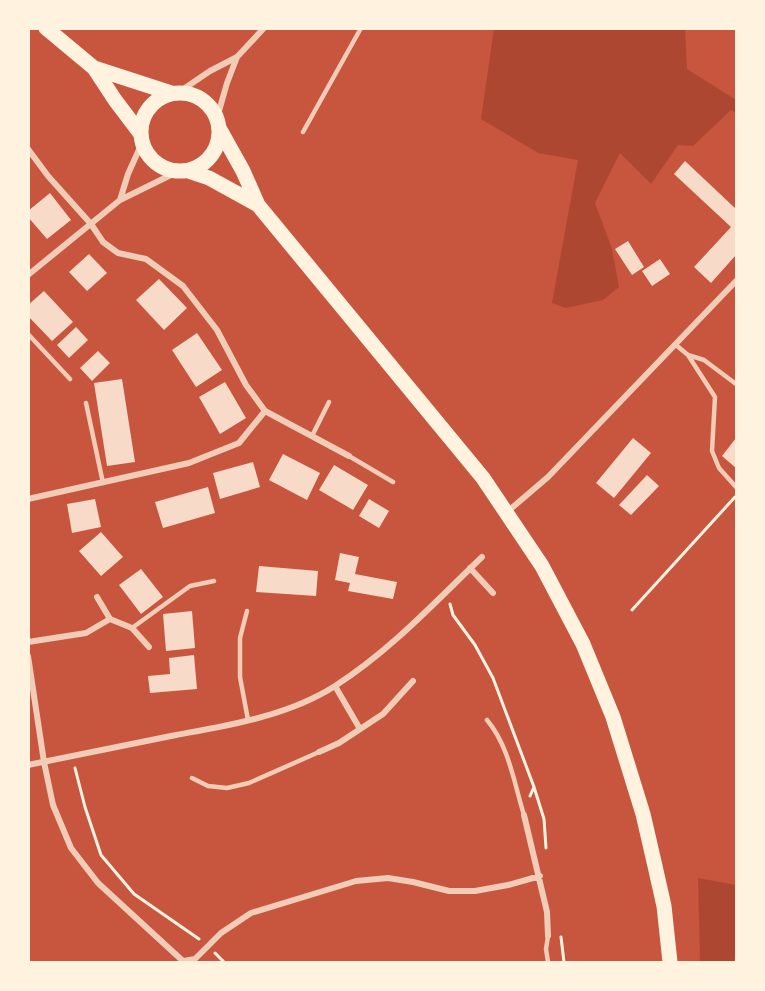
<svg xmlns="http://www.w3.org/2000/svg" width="765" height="991" viewBox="0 0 765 991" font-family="'Sofia Sans Condensed',sans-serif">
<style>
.green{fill:#ae4732}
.building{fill:#f7dbc8}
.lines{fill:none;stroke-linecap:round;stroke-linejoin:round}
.path{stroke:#fff3e0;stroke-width:3}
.service{stroke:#f1ccb7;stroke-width:4.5}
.minor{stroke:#f1ccb7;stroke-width:6}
.primary{stroke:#fff3e0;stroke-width:15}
</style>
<rect width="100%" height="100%" fill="#c8553d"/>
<!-- green -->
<path class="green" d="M494,28L685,29L687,69L736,100V113L731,110L693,146L678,145L651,184L620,153L595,203L612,249L619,287L603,300L566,308L552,303L578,160L538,153L481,119Z
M698,878L736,885V951L734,962H700Z"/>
<!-- building -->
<path class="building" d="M685,161L736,209V255L711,283L694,267L731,227L674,174Z
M50,193L71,220L47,239L28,217V211Z
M628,241L644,267L632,275L615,249Z
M89,254L107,273L87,291L69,272Z
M660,259L670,274L652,286L642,271Z
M159,279L187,308L164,330L136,300Z
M44,291L73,322L52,341L28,316V305Z
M76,327L88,340L69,358L57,345Z
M197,333L222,370L196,387L172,350Z
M98,351L110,363L92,381L80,368Z
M122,379L135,462L107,466L94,383Z
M225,382L246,418L220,434L199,397Z
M633,438L651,453L614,498L596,483Z
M736,438V468L722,456Z
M283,454L320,473L307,500L269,480Z
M253,462L260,487L220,499L213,473Z
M334,465L368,485L353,510L319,490Z
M647,475L659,486L631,515L619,505Z
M208,487L215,513L163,528L155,502Z
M95,499L101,527L72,533L67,504Z
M369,499L389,511L379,528L359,516Z
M101,532L123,557L101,576L79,551Z
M340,553L359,557L355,574L397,582L393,599L348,591L350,583L335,580Z
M259,566L318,571L316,596L256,592Z
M141,569L163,597L141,614L119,585Z
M192,611L195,648L166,651L163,614Z
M194,655L197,689L150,693L148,676L170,674L169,658Z"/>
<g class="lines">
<!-- path -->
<path class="path" d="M450,604L453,615L475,645L493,678L534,787L530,796
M632,610L735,497
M75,768L85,807L101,855L134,894L199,939
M534,787L544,819L546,848
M561,937L564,962
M215,953L224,962"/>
<!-- service -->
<path class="service" d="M303,132L361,28
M28,334L70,379
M676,345L688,355L704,360L736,384
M688,355L715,397L712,451L719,468L736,487
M86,403L103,483
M312,436L329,402
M349,456L393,482
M247,611L240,638V677L248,720
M132,628L190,586L214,581
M487,720C509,746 514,783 524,815
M192,778L208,786L227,788L249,783L319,752
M548,936L546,949L548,962"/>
<!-- minor -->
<path class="minor" d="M179,92L210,71L237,57L264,28
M217,118L227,83L237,57
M28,149L48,176L91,224L103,242L118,253L146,259L183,286L217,330L246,385L265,411L349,456
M120,200L128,174L142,143
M28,275L120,200L177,172
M28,499L189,463L239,443L265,411
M507,512L548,477L736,281
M470,568L493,593
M97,597L110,619L132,628L149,647
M28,642L86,633L110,619
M28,656L44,762L53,805L71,848L98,883L184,962
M335,686L360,729
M319,752L339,743L383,714L413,681
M28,765C78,755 127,745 176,735C230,725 288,716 335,686C391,650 435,602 482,557
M524,815L547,912L548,936
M184,961L195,959L221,933L251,913L356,881L388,878L413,882L449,891H475L508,885L540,876"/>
<!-- primary -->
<path class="primary" d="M46,28L94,68L115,100L140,133
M94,68L171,93
M141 132a39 39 0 1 1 78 0a39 39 0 1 1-78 0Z
M219,128L243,171L258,205L483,478L542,566L583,644L613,717L643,814L655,866L664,906L670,962
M188,171L209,178L258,205"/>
</g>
<!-- border -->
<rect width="765" height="991" fill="none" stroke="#fff3e0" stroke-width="60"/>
</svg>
